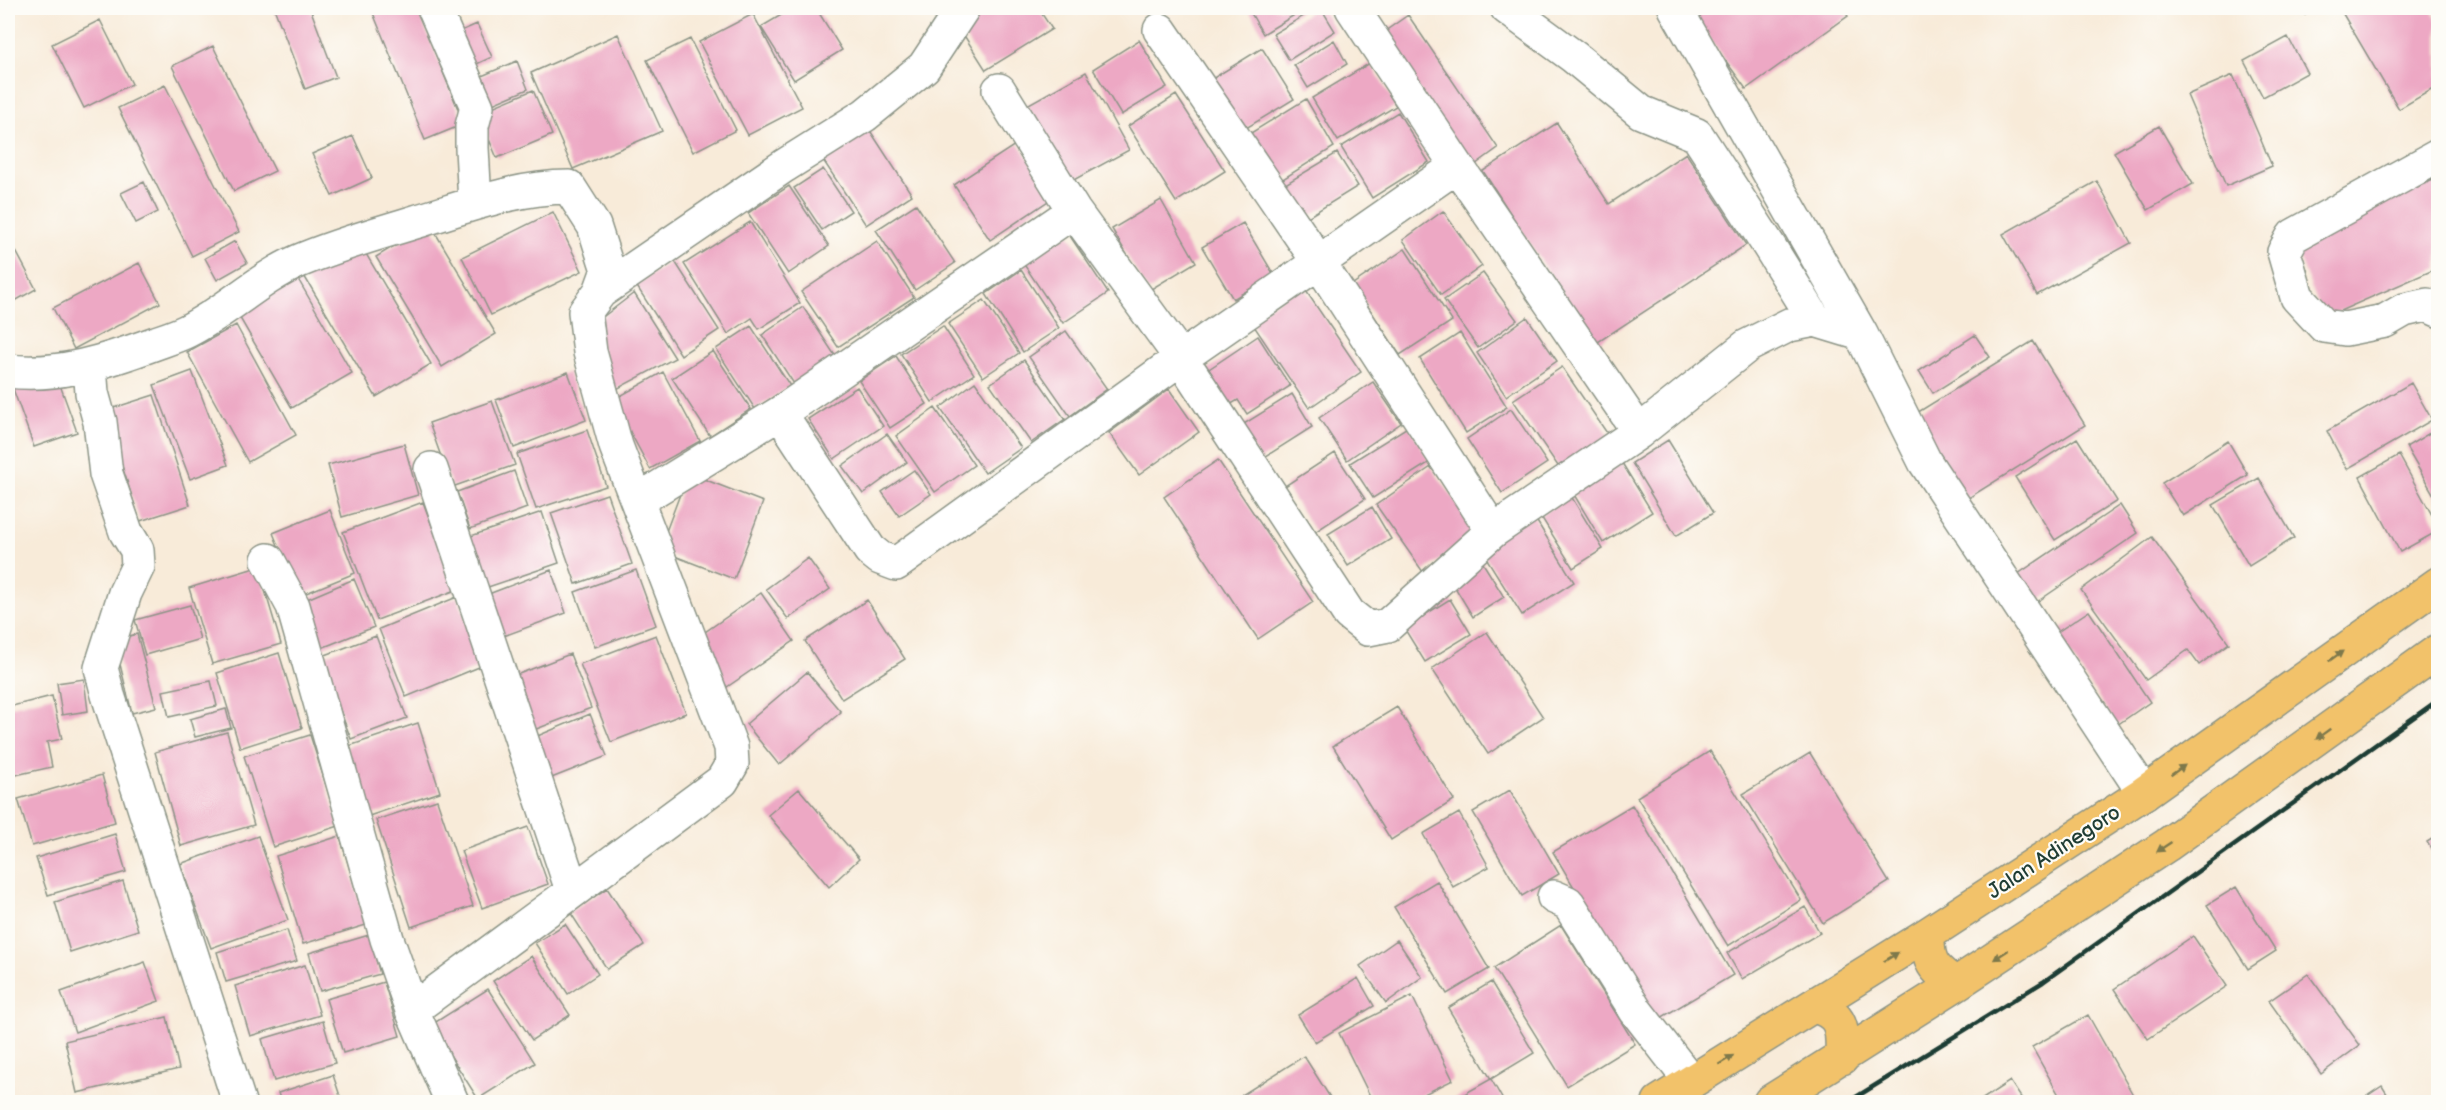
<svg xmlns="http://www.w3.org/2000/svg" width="2446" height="1110" viewBox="0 0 2446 1110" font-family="'Balsamiq Sans',sans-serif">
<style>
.building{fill:#eda8c4}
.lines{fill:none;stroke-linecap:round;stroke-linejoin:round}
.minor-casing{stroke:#8c9486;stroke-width:36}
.highway-casing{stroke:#8c9486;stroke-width:36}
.minor{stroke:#fff;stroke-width:33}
.highway{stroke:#f2c26a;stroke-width:33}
.rail{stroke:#1f3d34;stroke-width:4.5}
.oneway{fill:#7e794c}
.labels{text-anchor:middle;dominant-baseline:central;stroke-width:4.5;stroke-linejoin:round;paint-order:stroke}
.street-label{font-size:21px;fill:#1f3d34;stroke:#fdfcf7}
</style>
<rect width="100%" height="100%" fill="#fdfcf7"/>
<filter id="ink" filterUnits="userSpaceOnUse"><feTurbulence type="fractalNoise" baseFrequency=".0167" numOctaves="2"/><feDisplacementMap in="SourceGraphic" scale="12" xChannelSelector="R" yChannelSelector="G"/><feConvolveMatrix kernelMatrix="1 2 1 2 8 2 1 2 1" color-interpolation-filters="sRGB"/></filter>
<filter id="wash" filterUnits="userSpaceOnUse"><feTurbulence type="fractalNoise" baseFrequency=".008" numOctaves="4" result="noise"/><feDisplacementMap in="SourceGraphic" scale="24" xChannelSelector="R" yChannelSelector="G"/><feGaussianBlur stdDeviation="1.35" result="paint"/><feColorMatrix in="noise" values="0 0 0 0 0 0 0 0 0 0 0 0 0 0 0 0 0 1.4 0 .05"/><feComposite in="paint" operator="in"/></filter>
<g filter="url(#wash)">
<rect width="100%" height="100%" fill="#f8ebd9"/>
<g id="blocks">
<!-- building -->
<path class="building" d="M274,8H310L336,77L305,89Z
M371,8H417L464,124L425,140Z
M793,8H816L842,50L794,80L761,27Z
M987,8H1038L1052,29L986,70L958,26Z
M1248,8H1306L1263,34Z
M1317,8H1321L1335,31L1289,60L1273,34Z
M1695,8H1842L1848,16L1746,89L1690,11Z
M2300,8H2317L2305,15Z
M2342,8H2430L2438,22V86L2399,109L2340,9Z
M753,14L802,107L748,135L699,42Z
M1408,15L1498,148L1472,167L1381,34Z
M100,20L132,84L84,108L52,44Z
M477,24L492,57L468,68L454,34Z
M618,34L662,131L573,169L531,73Z
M2288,37L2307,73L2263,97L2244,61Z
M690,39L736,130L693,152L647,60Z
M1139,40L1167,87L1121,115L1093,69Z
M1334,40L1347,64L1308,88L1294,65Z
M213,46L275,171L234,191L172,66Z
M1262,48L1294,99L1238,133L1207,82Z
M517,61L528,89L488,106L477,78Z
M1370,63L1396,106L1338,141L1312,98Z
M1086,72L1129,150L1070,182L1027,105Z
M2233,75L2272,166L2226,186L2187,95Z
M165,85L239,232L192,256L118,108Z
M533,90L552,135L497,158L478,113Z
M1176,95L1225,171L1176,202L1128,126Z
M1306,99L1334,147L1275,184L1246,136Z
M1398,112L1429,162L1372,198L1341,147Z
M1557,123L1609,204L1686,153L1746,245L1595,344L1483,171Z
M2159,126L2193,184L2148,210L2114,152Z
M869,129L912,195L866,225L823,160Z
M353,136L372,178L332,196L312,154Z
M1018,143L1054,197L990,240L954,185Z
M1337,153L1358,186L1303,220L1282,186Z
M823,169L851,211L822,230L794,188Z
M2438,178V268L2324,318L2292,241Z
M2097,181L2131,243L2037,295L2003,234Z
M144,182L158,212L136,223L121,193Z
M789,186L829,246L788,274L748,213Z
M1161,200L1196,262L1148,291L1112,229Z
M916,204L955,263L915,290L876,230Z
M1443,211L1482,266L1441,295L1403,240Z
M553,212L582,271L491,315L462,257Z
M750,222L800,303L759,329L752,318L728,334L684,264Z
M1243,223L1274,275L1233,299L1202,247Z
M430,224L496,334L442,367L376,257Z
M1068,233L1108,293L1063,323L1023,263Z
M8,236L36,289L8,305Z
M235,241L247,263L217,280L205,258Z
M877,241L914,297L838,347L801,292Z
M359,242L431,364L376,397L303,274Z
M1405,249L1452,321L1400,355L1353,284Z
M674,260L719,330L681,355L636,285Z
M139,263L160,303L74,349L53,308Z
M1021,270L1059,328L1023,352L986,294Z
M1483,273L1517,320L1478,348L1444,300Z
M298,279L352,373L292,408L237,313Z
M1302,285L1361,372L1309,408L1250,320Z
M634,293L675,358L613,391L595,323Z
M984,300L1019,353L983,377L948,324Z
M803,307L838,360L796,387L762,335Z
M1527,317L1557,361L1506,396L1477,353Z
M236,325L296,435L248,462L187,352Z
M751,326L790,386L755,409L716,349Z
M943,326L974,374L932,402L901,354Z
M1066,331L1107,389L1070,416L1029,357Z
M1460,333L1507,407L1466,433L1420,359Z
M1975,335L1990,357L1933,393L1919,371Z
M1258,336L1290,386L1247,414L1238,400L1228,406L1206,371Z
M2033,341L2085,425L1967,499L1915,414Z
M713,351L751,409L710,436L672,378Z
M896,356L927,404L890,428L859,381Z
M1024,360L1065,419L1031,443L990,384Z
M1562,367L1609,436L1560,469L1513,400Z
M55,371L77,432L34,447L12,386Z
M192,371L228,465L190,479L154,385Z
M568,372L586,420L514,448L496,400Z
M663,372L700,441L650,469L613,400Z
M975,382L1021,448L985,473L940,408Z
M1373,382L1401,423L1347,460L1319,418Z
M2411,383L2432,420L2347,469L2327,431Z
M857,387L883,426L834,459L808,419Z
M1169,389L1199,432L1139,475L1109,433Z
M1292,394L1312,427L1260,460L1239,427Z
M154,395L190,505L140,521L104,411Z
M492,401L515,465L452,487L429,423Z
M935,408L974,465L935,492L896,436Z
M1511,409L1547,463L1502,493L1467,439Z
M1409,426L1430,462L1373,498L1350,463Z
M2438,428V502L2406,447Z
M587,430L606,486L536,509L517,454Z
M887,434L907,462L863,494L842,466Z
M2077,438L2117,501L2055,540L2015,477Z
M1668,440L1713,513L1676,536L1632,463Z
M2228,441L2248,475L2183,516L2162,483Z
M404,444L418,495L342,517L328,465Z
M1335,453L1365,499L1315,532L1285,486Z
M2399,455L2438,526V531L2400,552L2360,477Z
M1218,460L1313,602L1258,639L1164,497Z
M1622,463L1652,512L1603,543L1573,493Z
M1431,467L1478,533L1423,572L1376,505Z
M914,470L931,494L899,516L882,492Z
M514,471L527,508L470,529L457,492Z
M688,473L763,502L734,579L659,550Z
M2259,478L2294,538L2249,566L2213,505Z
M607,494L632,564L576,584L551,513Z
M1571,496L1603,549L1573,568L1540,515Z
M423,502L456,590L377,620L343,532Z
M2120,505L2138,533L2034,604L2015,576Z
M1372,507L1391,539L1348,566L1328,534Z
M330,510L355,573L299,596L273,533Z
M542,512L559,563L482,589L465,538Z
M1533,515L1574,582L1522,615L1480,548Z
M2152,537L2229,643L2199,665L2188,650L2146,680L2081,590Z
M808,558L830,589L788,619L766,589Z
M1481,560L1504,597L1473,617L1450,579Z
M258,567L281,644L212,664L189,588Z
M551,570L566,613L501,637L486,595Z
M636,570L656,625L595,647L575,592Z
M354,579L374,627L319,649L300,602Z
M761,593L794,641L727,687L695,639Z
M457,597L484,665L406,697L379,629Z
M1450,599L1471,634L1425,662L1404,628Z
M867,600L905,659L842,699L805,641Z
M190,605L200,639L145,655L135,620Z
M2089,611L2150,702L2117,725L2056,633Z
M1487,632L1543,717L1488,754L1432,669Z
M137,634L156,707L132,713L114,640Z
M656,635L686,713L611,742L580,664Z
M376,636L407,718L351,739L320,657Z
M279,653L302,728L240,748L217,673Z
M570,654L591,708L526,733L506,679Z
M807,672L841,712L779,765L746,724Z
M84,679L88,711L62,715L57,683Z
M211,681L217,706L169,717L163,691Z
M52,696L62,739L47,742L52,767L11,776L8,762V707Z
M1397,707L1454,800L1391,840L1333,746Z
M226,709L231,728L195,737L190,719Z
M590,714L607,756L544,781L528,740Z
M418,723L440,792L369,816L346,747Z
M227,732L254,825L181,846L155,752Z
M310,735L339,826L273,847L244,756Z
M1710,751L1801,900L1728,946L1637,797Z
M1810,753L1889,882L1823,923L1743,794Z
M102,775L115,822L32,846L18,799Z
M799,789L859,859L829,887L768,815Z
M1510,790L1559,874L1522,896L1473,812Z
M437,800L473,906L411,927L376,820Z
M1632,805L1733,975L1654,1022L1553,852Z
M1459,813L1489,867L1453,887L1423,834Z
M528,827L548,884L482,908L461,851Z
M115,834L126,872L48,895L36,858Z
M2438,835V860L2427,842Z
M258,836L288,920L211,948L180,864Z
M340,836L366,925L303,944L276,856Z
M123,881L138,930L70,952L55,902Z
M1437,881L1489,969L1447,994L1394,907Z
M2236,887L2276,951L2248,969L2207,905Z
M607,888L644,945L607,969L570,912Z
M1805,907L1820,933L1742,979L1727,953Z
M565,924L598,974L568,994L535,943Z
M1561,925L1635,1044L1567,1086L1494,968Z
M287,930L297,961L226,982L217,952Z
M369,935L380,974L320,991L309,953Z
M2193,936L2227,986L2148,1039L2114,989Z
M1397,940L1422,977L1386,1003L1360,966Z
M531,956L570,1015L532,1040L493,981Z
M145,962L159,1001L75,1032L61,992Z
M305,965L320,1015L250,1036L235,986Z
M2308,974L2360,1045L2321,1074L2269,1001Z
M1358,978L1374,1006L1315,1042L1298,1015Z
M384,982L400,1036L343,1053L326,999Z
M1491,982L1534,1053L1491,1079L1448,1008Z
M488,989L535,1063L478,1099L431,1025Z
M1412,996L1453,1080L1408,1102H1373L1339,1033Z
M2088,1015L2137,1102H2063L2032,1047Z
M167,1017L179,1069L77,1093L65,1041Z
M323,1021L335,1063L274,1081L262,1039Z
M1304,1056L1333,1102H1246L1242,1095Z
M333,1075L342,1102H281L278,1093Z
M1491,1079L1504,1102H1450Z
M2010,1081L2024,1102H1978Z
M2382,1086L2392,1102H2358Z"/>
</g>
</g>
<g filter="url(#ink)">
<use href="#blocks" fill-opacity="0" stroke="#8c9486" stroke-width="1.5"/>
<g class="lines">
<defs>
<path id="minor" d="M434,8L477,107L472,126V148L475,203
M1352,8L1457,166L1639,432
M1507,8L1574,57L1641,112L1697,135L1769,246L1815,320
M1675,8L1861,334L1925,462L2144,793
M1160,30L1318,261L1493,531
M999,90L1074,211L1181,358L1349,614L1368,629L1388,625L1493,531L1639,432L1747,346L1789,325L1815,320L1861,334
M2438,156L2293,236L2284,252L2297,297L2324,326L2345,329L2385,321L2404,310L2427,305L2438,310
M90,366L92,393L100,422L106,474L126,532L137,550L138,566L125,593L101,668L108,695L239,1102
M8,371C58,377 107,361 153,344C164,340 177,336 187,331C226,312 258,279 299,261C336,245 376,234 415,222C465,207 516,187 569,187L594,226L608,270L600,292
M780,413L870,550L880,558L896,564L1181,358L1457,166
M431,469L572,890
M637,501L780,413L1074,211
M268,560L293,606L387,939L412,1010L452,1102
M1554,897L1568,903L1636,1011L1691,1082
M412,1010L722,781L732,764L731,747L616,446L590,352L585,312L600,292L784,166L865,115L924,67L963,8"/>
<path id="highway" d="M1928,934C1927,962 1933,969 1956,984
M1813,1006C1843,1013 1843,1030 1842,1058
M1659,1102L1928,934L2144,793L2438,584
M1770,1102L1956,984L2167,845L2438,651"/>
</defs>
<!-- minor casing -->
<use href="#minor" class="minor-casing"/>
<!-- highway casing -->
<use href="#highway" class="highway-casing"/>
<!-- minor -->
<use href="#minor" class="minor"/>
<!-- highway -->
<use href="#highway" class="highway"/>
<!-- rail -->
<path class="rail" d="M1848,1102L2043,982L2438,700"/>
</g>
<!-- one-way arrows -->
<defs><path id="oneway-solid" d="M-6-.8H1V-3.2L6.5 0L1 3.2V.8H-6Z" transform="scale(1.5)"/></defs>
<g class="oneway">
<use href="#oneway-solid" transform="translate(2336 656) rotate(-35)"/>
<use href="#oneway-solid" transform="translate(2323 734) rotate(144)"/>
<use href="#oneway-solid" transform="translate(2178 770) rotate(-35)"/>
<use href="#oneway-solid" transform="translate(2164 847) rotate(146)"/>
<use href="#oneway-solid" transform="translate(2001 955) rotate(147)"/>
<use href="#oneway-solid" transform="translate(1891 957) rotate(-32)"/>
<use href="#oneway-solid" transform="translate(1726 1060) rotate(-32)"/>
</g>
</g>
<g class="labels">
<!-- street labels -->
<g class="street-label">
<text transform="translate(2054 852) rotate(-33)">Jalan Adinegoro</text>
</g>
</g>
<!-- margin -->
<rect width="2446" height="1110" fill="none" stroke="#fdfcf7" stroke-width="30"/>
</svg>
